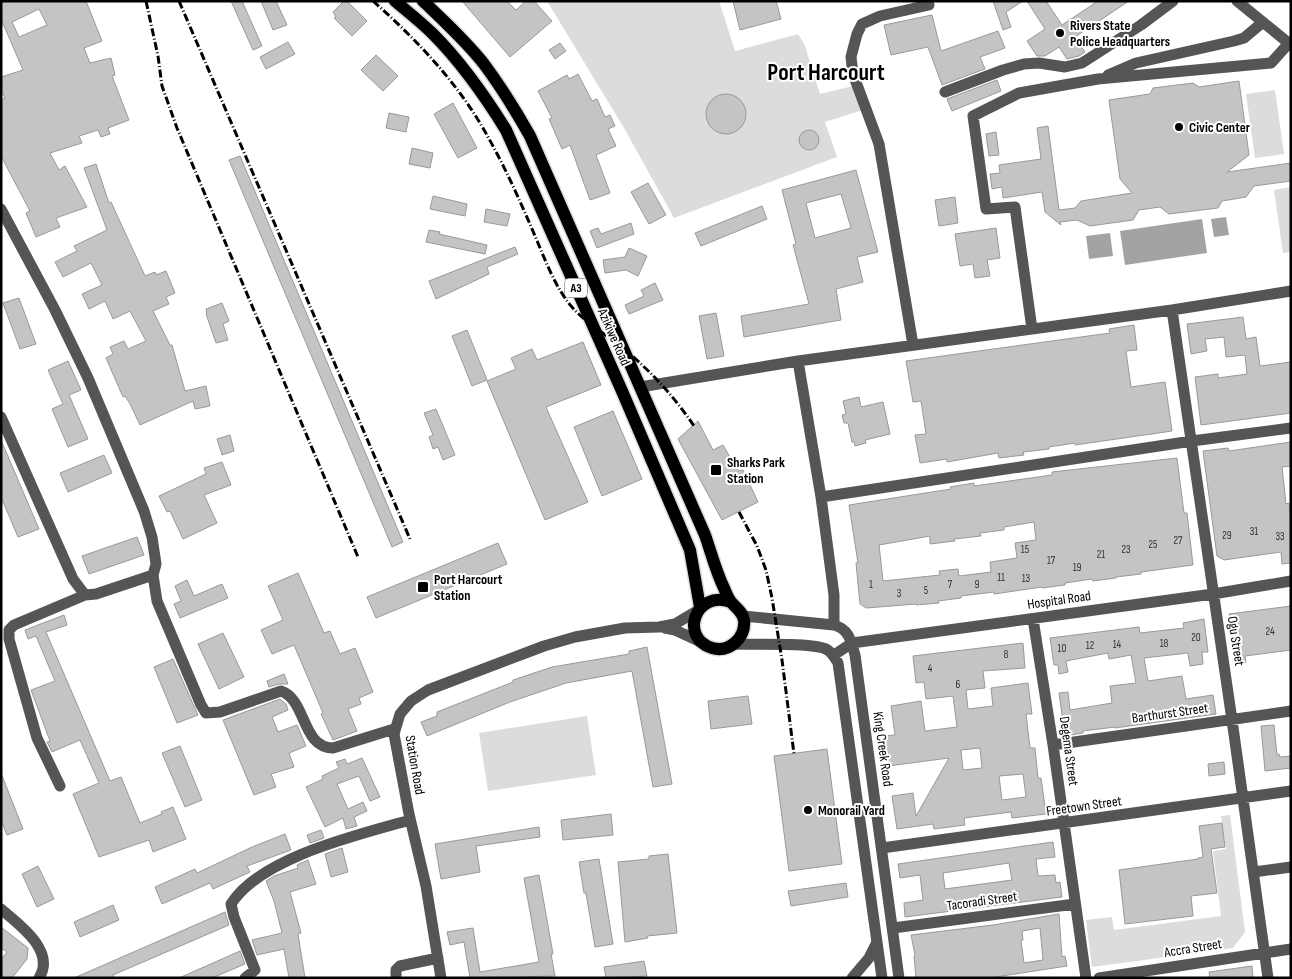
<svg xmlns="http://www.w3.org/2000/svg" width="1292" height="979" viewBox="0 0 1292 979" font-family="'Sofia Sans Condensed',sans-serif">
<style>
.green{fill:#dcdcdc}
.water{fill:#a3a3a3}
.building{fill:#c4c4c4;stroke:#999;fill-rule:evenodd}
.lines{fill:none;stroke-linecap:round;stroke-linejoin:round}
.major-casing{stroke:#dbdbdb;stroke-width:15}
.minor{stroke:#555;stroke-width:11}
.major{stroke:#000;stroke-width:12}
.rail{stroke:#000;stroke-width:3;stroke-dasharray:8 2.5 1 2.5;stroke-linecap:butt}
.poi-dot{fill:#000;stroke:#fff;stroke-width:2}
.labels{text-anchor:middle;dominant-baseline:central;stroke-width:4;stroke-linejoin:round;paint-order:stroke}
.number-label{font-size:11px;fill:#313131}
.shield{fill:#fff;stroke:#4c4c4c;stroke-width:1}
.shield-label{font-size:12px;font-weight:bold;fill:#000}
.poi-label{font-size:14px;font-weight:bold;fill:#000;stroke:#fff;text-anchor:start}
.street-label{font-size:14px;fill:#000;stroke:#fff}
.town-label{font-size:24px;font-weight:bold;fill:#000;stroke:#fff}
</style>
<rect width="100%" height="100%" fill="#fff"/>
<!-- green -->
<path class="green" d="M547,1H719L735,51L798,34L805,46L820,94L853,86L863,110L825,122L837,157L674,218L624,128Z
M1275,90L1284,154L1255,158L1246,94Z
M1291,187V252L1283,253L1274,190Z
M587,716L596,775L488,791L479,733Z
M1230,815L1245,932L1233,948L1092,967L1086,920L1112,917L1114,930L1221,916L1213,851L1226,849L1221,816Z"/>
<!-- water -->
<path class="water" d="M1226,217L1229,235L1214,237L1211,219Z
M1202,219L1207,253L1125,265L1120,231Z
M1110,233L1113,256L1089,259L1086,236Z"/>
<!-- building -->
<path class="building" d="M1,1H86L102,41L84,48L90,63L111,58L115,75L112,76L129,120L108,128L110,134L101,137L98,130L79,136L82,143L50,153L59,170L65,166L87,207L56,218L60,227L36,237L26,213L30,211L1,156V100L5,98L1,90V77L23,70L1,19ZM39,9L47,25L19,37L12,22Z
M231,1H242L262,46L253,50Z
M261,1H276L287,25L273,30Z
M344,1H347L367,21L352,36L334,18L336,17L333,12Z
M462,1H507L516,10L526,1H534L552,21L510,57Z
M733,1H776L781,19L740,30Z
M993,1H1023L1006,12L1011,27L1003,30Z
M1027,1H1046L1062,25L1098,1H1129L1075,37L1085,52L1079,56L1067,59L1059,47L1045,56H1037L1027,41L1045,29Z
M932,15L941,51L998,31L1005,48L980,57L985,69L942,85L928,47L891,55L884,25Z
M288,42L295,54L266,69L260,57Z
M560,43L566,51L555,59L549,50Z
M376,55L398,76L383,91L361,70Z
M578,74L592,101L597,99L605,117L610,115L615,126L608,129L616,146L596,155L610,193L590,200L570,145L562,149L549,119L552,118L538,91L567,75L569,79Z
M997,80L1001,91L952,111L947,99Z
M1239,81L1249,155L1227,172L1291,163V181L1254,186L1246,197L1222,201L1218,208L1169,214L1160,207L1139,210L1133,220L1090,226L1077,220L1060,222L1061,225L1045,212L1042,192L1003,198L1002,187L992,189L990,174L1000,173L999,165L1041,159L1037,128L1048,126L1059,210L1075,208L1081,201L1132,193L1120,179L1109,100L1150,94L1153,88L1193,83L1199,87Z
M706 114a20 20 0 1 1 40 0a20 20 0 1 1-40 0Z
M453,103L477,148L458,158L434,114Z
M389,113L409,117L406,132L386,128Z
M799 140a10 10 0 1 1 20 0a10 10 0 1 1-20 0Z
M996,132L999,155L989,156L986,134Z
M412,148L433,153L430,168L409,164Z
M240,156L403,542L392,547L229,160Z
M96,164L109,203L111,202L145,276L155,272L156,275L166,271L175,293L166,297L169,304L153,311L170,345H172L185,391L206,386L210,406L195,409L193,401L140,425L130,404L125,396L123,397L106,358L113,354L110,347L124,341L128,349L146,341L130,311L113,319L105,301L89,309L82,294L102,285L91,263L63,277L55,262L77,251L74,246L107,230L84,168Z
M856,170L878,252L857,257L863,282L836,289L841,320L744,337L741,316L809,304L793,245L796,244L782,190ZM841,194L851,228L815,238L806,203Z
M648,183L666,215L649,224L631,192Z
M433,196L467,204L465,216L430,209Z
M955,197L958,223L939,226L935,200Z
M762,206L767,219L701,246L695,233Z
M486,209L510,214L507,226L484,222Z
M631,223L634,234L597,248L590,231L598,228L601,234Z
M996,228L1000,258L987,260L990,276L975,278L973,264L960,266L955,234Z
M429,230L440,232L439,234L487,245L485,254L426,242Z
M515,247L518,254L487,267L489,274L436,299L429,281Z
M629,248L647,256L638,276L626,270L605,273L603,260L625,257Z
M655,283L663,300L629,314L625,305L644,296L641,290Z
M19,298L36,344L20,349L3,303Z
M222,303L229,321L223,324L228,340L216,343L206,314H207L206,309Z
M716,313L724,356L707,359L699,316Z
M1243,317L1246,339L1256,337L1260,366L1291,362V413L1201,425L1195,377L1218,374V378L1247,374L1245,355L1226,357L1224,337L1205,339L1207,351L1191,354L1187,324Z
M1134,325L1137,350L1126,351L1131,387L1165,382L1172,431L1075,445V443L1049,447V449L1023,452L1024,455L999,458L998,453L947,462V459L920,463L915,435L926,434L921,401L913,402L906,361L1110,333L1109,329Z
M467,330L487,380L472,386L452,336Z
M583,342L601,385L546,407L588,502L545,520L487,381L516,369L511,358L532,349L537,360Z
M68,361L81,390L69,395L88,439L68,447L52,409L63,404L48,370Z
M859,397L861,407L883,402L890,434L865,440L866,443L855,446L854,442H852L848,423H844L842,415L846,414L843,401Z
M436,409L455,455L443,460L438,447L433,449L429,437L433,435L424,413Z
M613,411L642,479L602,496L574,427Z
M698,421L713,450L723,445L738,471L743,470L758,502L722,520L678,439Z
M230,435L234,451L222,455L217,439Z
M1,440L39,529L18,537L1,497Z
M1291,442V466L1282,467L1286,504L1289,503L1291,520V563L1282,564L1281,552L1224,560L1217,556L1203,451L1228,448L1229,451Z
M104,455L112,473L68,492L60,473Z
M1177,458L1184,513H1187L1193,565L1141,572V574L1116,577V578L1093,581L1092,579L1065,583V585L1042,588V587L994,594V592L961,596V598L938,601L939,603L916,605V604L866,608L860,604L856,563H858L849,505L951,489L950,487L974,483V486L1052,475V472ZM1034,522L1036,540L1015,543L1017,558L990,562L991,572L959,576L958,569L939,571L940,575L883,581L879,545L930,536V544L955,541L954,539L981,536L980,533L1004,530V527Z
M222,462L231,485L204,495L217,523L183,539L170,511L167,512L159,496L206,474L204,468Z
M137,537L144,555L89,574L82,556Z
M498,543L507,564L376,618L367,597Z
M298,573L324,633L330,631L340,654L355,648L373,692L359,698L361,704L348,709L357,731L333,740L321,714L323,713L294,645L272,654L261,630L283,620L268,586Z
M187,580L194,596L222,584L228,598L180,618L174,604L181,601L175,586Z
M1291,606V650L1245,656L1246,663L1237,664L1229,614Z
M64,615L67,625L46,632L110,781L121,777L140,823L162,814L161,812L173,807L186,839L153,852L149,840L99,857L73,794L99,783L80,740L52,752L47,742L50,741L31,690L55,681L36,636L28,639L25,630Z
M1204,619L1208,652H1202L1203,664L1190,666L1188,653L1144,658L1148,681L1182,676L1186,699L1213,695L1216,714L1115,728V727L1083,731V733L1065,736L1059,693L1068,692L1070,710L1112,703L1110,686L1136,683L1131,655L1109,659L1108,653L1066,661L1068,672L1059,674L1058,665H1054L1050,638L1139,627L1140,633L1184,628L1183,623Z
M223,633L244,677L219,689L198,644Z
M1023,643L1025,668L983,671L985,688L966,690L968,709L993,706L991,688L1028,683L1032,714H1026L1030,748H1035L1038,778H1041L1046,814L1012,818L1011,812L964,818L965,825L934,829L933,824L897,829L892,796L913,793L916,816L949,758L888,766L884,736L895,735L891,706L921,701L925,731L957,727L953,696L926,699L924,682L916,683L913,656ZM980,748L982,768L963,770L961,750ZM1023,774L1026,797L1002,800L999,776Z
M647,647L672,784L653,787L632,671L566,683L510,702L427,736L421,722L437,716V712L513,682V680L552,667L629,654V651Z
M173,659L198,715L177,723L154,667Z
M284,674L288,684H279L269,687L267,681Z
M748,696L752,724L711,729L708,701Z
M280,699L286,704L288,710L272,717L278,732L297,725L306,746L289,753L294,767L271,774L276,787L254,795L223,720Z
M1274,725L1277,755L1279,754L1280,757L1291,756V768L1265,771L1261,726Z
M180,746L202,800L185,807L162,753Z
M827,749L842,864L789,871L774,756Z
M362,758L380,797L370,801L359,776L337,784L348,809L363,802L367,811L354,817L357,826L346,829L343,818L325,827L306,787L323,779L322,776L339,768L336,762L345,759L347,764Z
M1224,762L1225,774L1209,776L1208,764Z
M1,773L23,829L7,835L1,820Z
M611,814L613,835L563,840L561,820Z
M1222,823L1225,847L1211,849L1217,893L1191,896L1193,916L1125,924L1119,870L1198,859V858L1203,857L1199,826Z
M539,827L540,837L476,846L480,872L441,879L435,844Z
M321,830L324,838L310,843L307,835Z
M285,834L291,850L247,866L250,872L213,889L210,883L162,904L155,887L195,869L197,873L252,847Z
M1053,842L1055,857L1036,859L1038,876L1055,875L1056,883L1060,882L1062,897L905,917L904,903L923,900L920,875L900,878L898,864ZM1009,863L1012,880L945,889L943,873Z
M342,848L348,872L331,877L325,854Z
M668,854L677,933L647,936L648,938L625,942L618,862L649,859V856Z
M599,859L613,944L595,947L586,893H584L579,862Z
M308,860L316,884L290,892L301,933L298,934L305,978H289L284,949L257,955L252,940L282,933L274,901L266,881L274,876L298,868L297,865Z
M38,866L54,899L37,907L22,874Z
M539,875L553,954H551L555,976L470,978L464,942L450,945L447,932L473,928L480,972L539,962L524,878Z
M846,883L848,897L791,906L788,891Z
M113,905L119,920L80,937L74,922Z
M225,912L229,925L113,975L114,978H74Z
M1059,914L1062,957L1065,956L1067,966L989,978H916L914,956L915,955L911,935L993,925ZM1040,928L1043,960L1024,963L1021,941L1023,940L1022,931Z
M1,927L28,948L27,959L12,978H1V960L7,952L1,948Z
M240,951L245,964L212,978H179Z
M644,961L647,976L606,978L604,967Z
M1252,966L1253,978H1210L1209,972Z"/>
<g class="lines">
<defs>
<path id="major" d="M395,1C408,12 422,23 433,34C462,63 485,96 506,130L622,391L690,550L700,607
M423,1C444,21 466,41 484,64C501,87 516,111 530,136L705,535C711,552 716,572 724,588C726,593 728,598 731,602C737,609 742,611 744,620C746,638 729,653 712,648C679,638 695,589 731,602"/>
</defs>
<!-- major casing -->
<use href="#major" class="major-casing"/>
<!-- minor -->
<path class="minor" d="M1237,1L1291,45
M1108,75L1136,63L1234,41L1244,38L1263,22
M945,92L1003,70L1024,64L1039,63L1065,67L1082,63L1141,25L1173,1
M1,209L55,310L88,378L144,511L152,537L156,564L153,575L157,601L201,705L206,713L220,712L281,691C307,700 301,747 333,748L394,729
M1172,310L1232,720L1268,978
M1032,329L1015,207L986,209L973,116L1019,93L1098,79L1271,63L1289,43
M913,345L879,144L853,74L851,57L857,34L862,24L880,16L929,5
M798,361L821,497L834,595V625
M640,387L798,361L1172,310L1291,291
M1,417L73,579L85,595
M821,497L1192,441L1291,428
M743,616L834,625C849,629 851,641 855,655L899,978
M1033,619L1053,745L1086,978
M665,628L675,630L703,643
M733,644C752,645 812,642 826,649C832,652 835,658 838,663L882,978
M834,655L852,643L1213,594L1291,581
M1053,745L1291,711
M60,786L37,738L9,639V630L14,625L85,595L96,594L153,575
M882,848L1291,791
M1254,872L1291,867
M1,909C20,925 56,951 39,978
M893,928L1075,904
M245,978L255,970L234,917L231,904C261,857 358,835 410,820
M396,978V970L400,966L438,958
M441,978L426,886L409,814L394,734L400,714L411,701L428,690L544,646L575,637L625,628L659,627L675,624L697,611
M852,978L869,958L877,942
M1099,978L1291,949"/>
<!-- major -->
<use href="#major" class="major"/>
<!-- rail -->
<path class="rail" d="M146,1L158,56L162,86L177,128L358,557
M179,1L410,539
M373,1C417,40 460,85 488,137C506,169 521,203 535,236C544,257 552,279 565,298C578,318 601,331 619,345C647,367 674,396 694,426
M739,512L757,546L766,570L772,598L782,660L794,754"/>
</g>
<!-- markers -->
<g class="poi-dot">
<circle cx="1060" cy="33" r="5"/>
<circle cx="1179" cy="127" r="5"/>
<rect x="710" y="464" width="12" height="12" rx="2.5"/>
<rect x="417" y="581" width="12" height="12" rx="2.5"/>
<circle cx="808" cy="810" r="5"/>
</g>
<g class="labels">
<!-- number labels -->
<g class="number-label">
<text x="1254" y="531">31</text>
<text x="1227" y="535">29</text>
<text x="1280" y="536">33</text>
<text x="1178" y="540">27</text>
<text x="1153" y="544">25</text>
<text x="1025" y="549">15</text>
<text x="1126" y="549">23</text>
<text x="1101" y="554">21</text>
<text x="1051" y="560">17</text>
<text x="1077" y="567">19</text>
<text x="1001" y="577">11</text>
<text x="1026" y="578">13</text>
<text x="871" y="584">1</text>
<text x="950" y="584">7</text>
<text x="977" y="584">9</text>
<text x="926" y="590">5</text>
<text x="899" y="593">3</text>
<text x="1270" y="631">24</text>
<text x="1196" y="637">20</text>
<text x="1164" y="643">18</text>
<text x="1117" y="644">14</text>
<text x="1090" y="645">12</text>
<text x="1062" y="648">10</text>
<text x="1006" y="654">8</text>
<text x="930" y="668">4</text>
<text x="958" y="684">6</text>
</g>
<!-- shield labels -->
<rect class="shield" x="565" y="278.5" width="22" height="19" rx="4"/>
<g class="shield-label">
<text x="576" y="288">A3</text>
</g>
<!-- poi labels -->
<g class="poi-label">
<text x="1070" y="25">Rivers State<tspan x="1070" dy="16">Police Headquarters</tspan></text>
<text x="1189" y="127">Civic Center</text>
<text x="727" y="462">Sharks Park<tspan x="727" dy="16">Station</tspan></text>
<text x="434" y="579">Port Harcourt<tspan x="434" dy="16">Station</tspan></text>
<text x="818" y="810">Monorail Yard</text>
</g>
<!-- street labels -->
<g class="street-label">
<text transform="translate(614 337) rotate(66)">Azikiwe Road</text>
<text transform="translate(1059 600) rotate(-8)">Hospital Road</text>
<text transform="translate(1236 641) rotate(81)">Ogu Street</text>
<text transform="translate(1170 713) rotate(-8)">Barthurst Street</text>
<text transform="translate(883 749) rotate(82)">King Creek Road</text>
<text transform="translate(1069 751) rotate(82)">Degema Street</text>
<text transform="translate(415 765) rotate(80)">Station Road</text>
<text transform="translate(1084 806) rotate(-8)">Freetown Street</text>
<text transform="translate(982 901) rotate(-8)">Tacoradi Street</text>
<text transform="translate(1193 948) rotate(-9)">Accra Street</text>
</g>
<!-- town labels -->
<g class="town-label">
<text x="826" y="72">Port Harcourt</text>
</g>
</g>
<!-- border -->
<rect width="1292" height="979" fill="none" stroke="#000000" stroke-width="5"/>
</svg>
